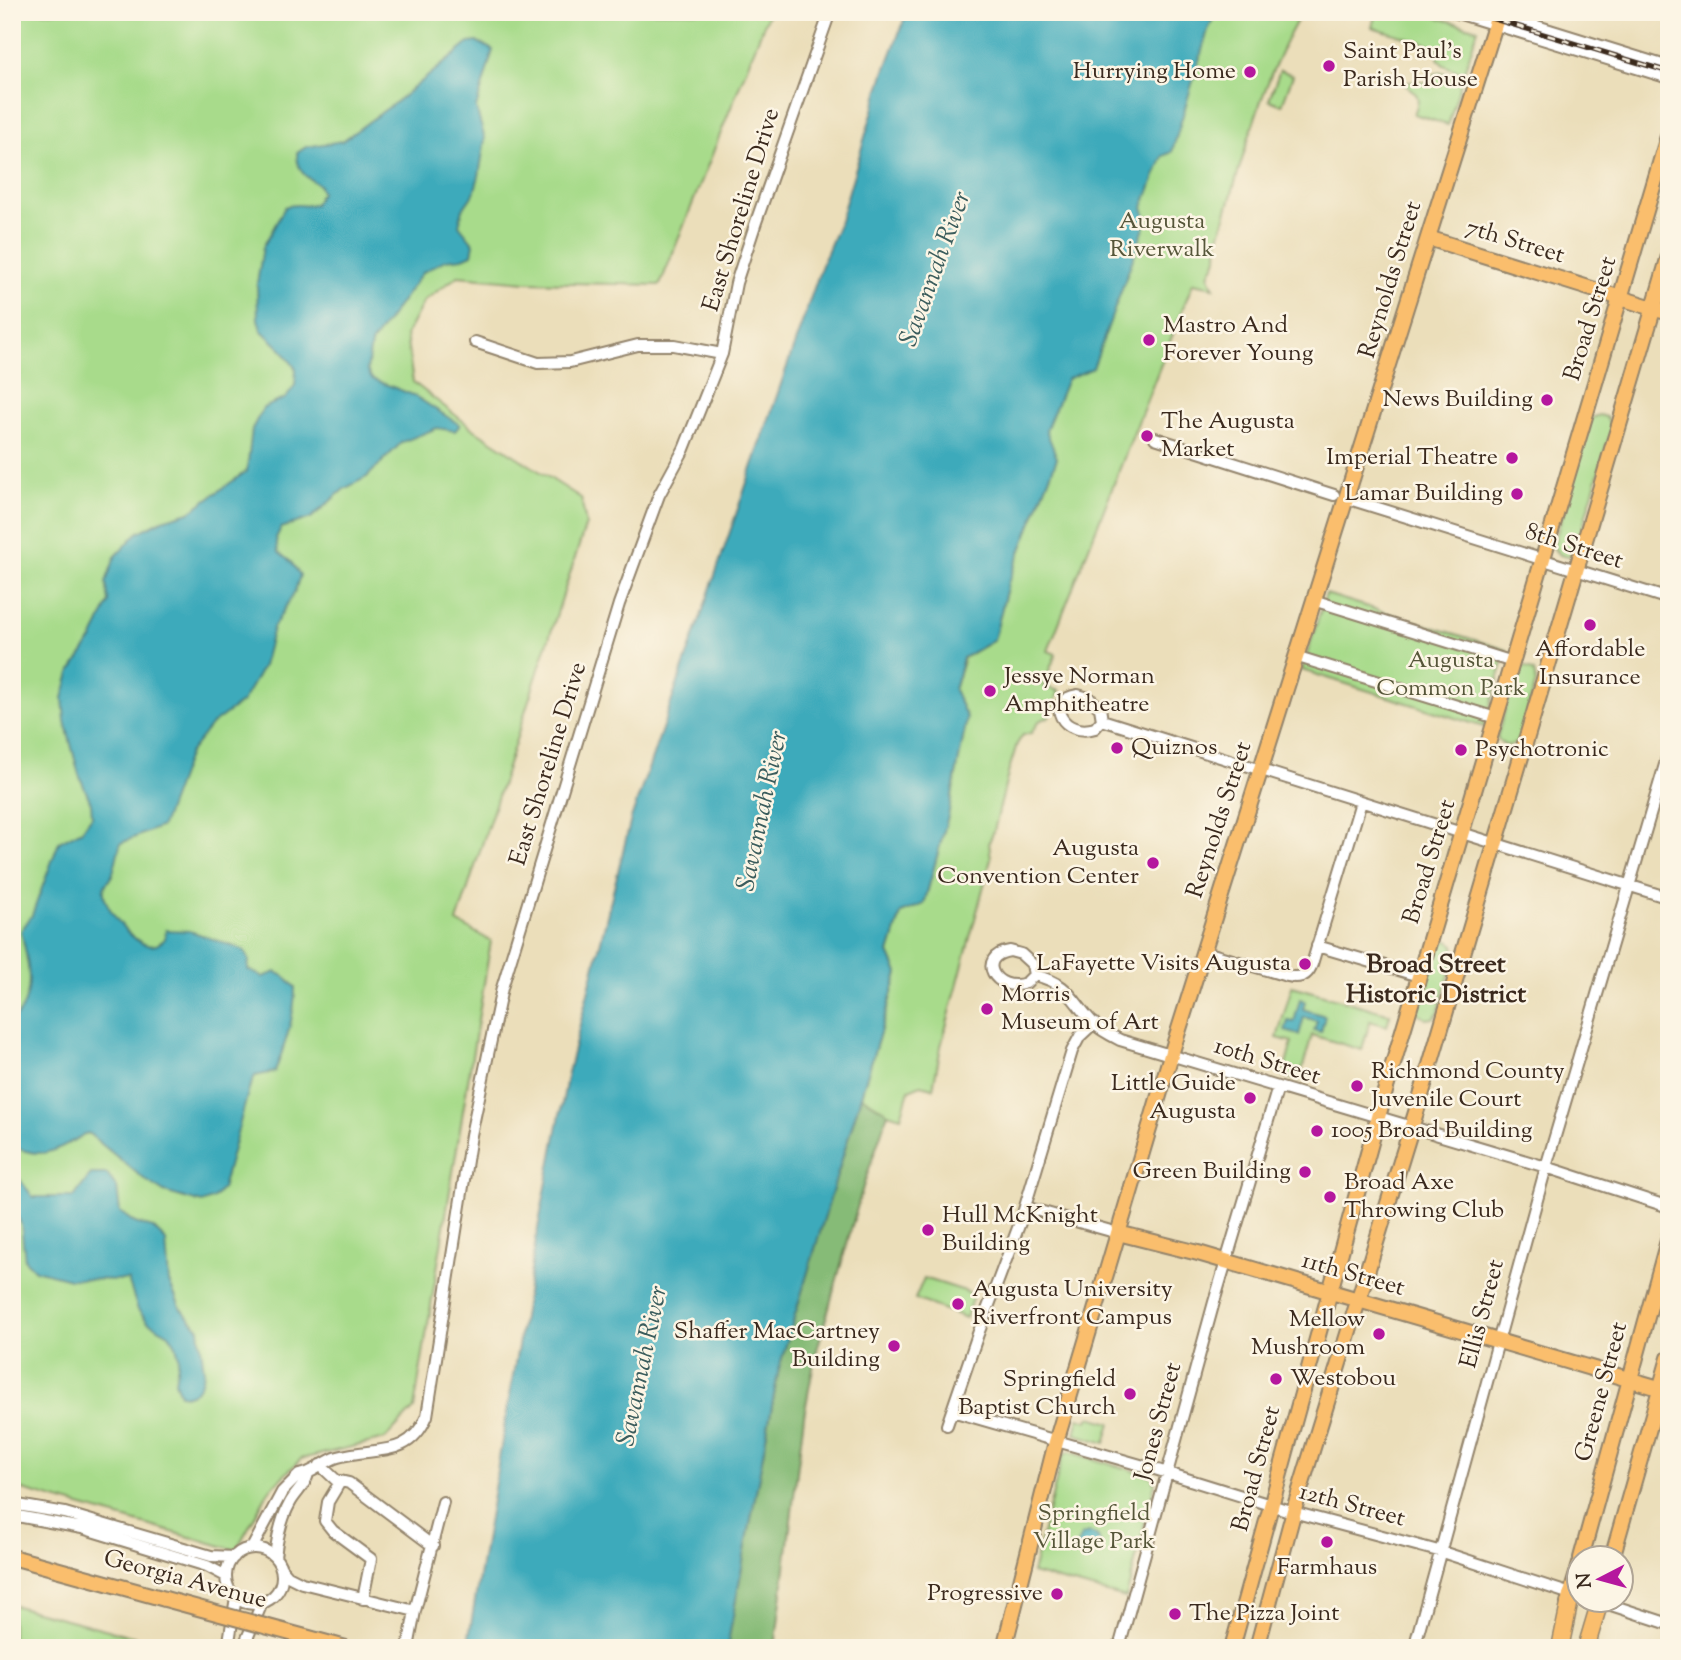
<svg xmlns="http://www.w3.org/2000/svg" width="1681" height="1660" viewBox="0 0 1681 1660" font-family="'Sorts Mill Goudy',serif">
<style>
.green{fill:#a8db8b;stroke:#728254;stroke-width:2}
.forest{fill:#86bb77;stroke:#60724a;stroke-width:2}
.water{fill:#3caabb;stroke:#3c6a6c;stroke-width:2}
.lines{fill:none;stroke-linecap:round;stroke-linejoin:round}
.minor-casing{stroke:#93846c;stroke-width:14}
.major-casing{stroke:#93846c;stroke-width:18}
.highway-casing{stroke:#93846c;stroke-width:19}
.minor{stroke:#fff;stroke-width:10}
.major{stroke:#fabe6d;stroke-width:14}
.highway{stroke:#fabe6d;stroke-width:16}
.rail-casing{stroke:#3b2a1e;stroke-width:5}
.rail{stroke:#fcf5e5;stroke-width:2.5;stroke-dasharray:8;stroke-linecap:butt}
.major-bridge-casing{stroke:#93846c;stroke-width:18;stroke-linecap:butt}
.major-bridge{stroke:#fabe6d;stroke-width:14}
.poi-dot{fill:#b5179e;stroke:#fcf5e5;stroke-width:2.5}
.labels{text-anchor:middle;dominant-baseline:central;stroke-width:5;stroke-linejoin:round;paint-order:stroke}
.poi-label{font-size:24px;fill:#3b2a1e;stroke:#fcf5e5;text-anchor:start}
.street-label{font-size:24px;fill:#3b2a1e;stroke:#fcf5e5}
.park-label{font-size:24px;fill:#565639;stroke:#fcf5e5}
.water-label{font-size:26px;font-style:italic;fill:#3b5d5d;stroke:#fcf5e5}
.neighbourhood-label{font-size:26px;font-weight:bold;fill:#3b2a1e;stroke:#fcf5e5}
</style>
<rect width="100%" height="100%" fill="#fcf5e5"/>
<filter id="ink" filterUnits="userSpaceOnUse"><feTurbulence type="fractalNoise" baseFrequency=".0143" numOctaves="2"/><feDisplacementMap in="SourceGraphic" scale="14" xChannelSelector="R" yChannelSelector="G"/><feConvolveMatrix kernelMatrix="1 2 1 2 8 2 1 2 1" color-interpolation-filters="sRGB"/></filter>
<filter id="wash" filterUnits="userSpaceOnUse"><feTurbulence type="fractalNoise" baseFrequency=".00686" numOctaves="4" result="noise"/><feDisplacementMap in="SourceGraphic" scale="28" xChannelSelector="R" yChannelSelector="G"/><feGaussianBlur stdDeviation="1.57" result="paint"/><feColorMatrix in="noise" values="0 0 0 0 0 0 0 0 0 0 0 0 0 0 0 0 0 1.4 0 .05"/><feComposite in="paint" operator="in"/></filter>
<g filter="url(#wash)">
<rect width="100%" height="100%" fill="#ebdeba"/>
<!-- green -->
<path class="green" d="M12,12H769L660,285L526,282L458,276L424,301L406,335L413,382L472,428L581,498L586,524L457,922L491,941L414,1409L385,1439L301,1459L270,1489L236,1550L12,1487Z
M1184,12H1302C1260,82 1241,166 1217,244C1217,248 1218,257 1216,261C1211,273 1205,273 1214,287L1193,283L1048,651L1056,654L1043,686L1059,691L1049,717L1039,721L1031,733L1023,735L1017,744L1009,770L994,831L989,842L991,859L941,1046L933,1088L921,1085L909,1090L901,1117L888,1113L861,1096L898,973L889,953L901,913L924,904L948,816L967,718L954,690L964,658L994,640L1008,583L1057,458L1030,438Z
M1376,12H1417L1478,29L1464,72C1449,68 1434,66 1438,47L1372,27Z
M1280,70L1293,75L1282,105L1269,100Z
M1442,72L1462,79L1448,125L1414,114C1421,98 1419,94 1404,84L1414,81L1425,83L1434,74Z
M1599,415L1606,417L1612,427L1576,549C1569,560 1558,558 1553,546L1592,418Z
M1326,594L1507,650L1484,727L1302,670Z
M1525,667L1534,672L1536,682L1519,740C1512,749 1502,747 1497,737L1516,672Z
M1441,941H1448L1454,945L1455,955L1438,1013L1433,1018L1426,1019L1418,1013L1416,1006L1435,946Z
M1292,986L1390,1014L1387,1026L1370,1021L1362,1050L1312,1035L1299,1081L1283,1076L1292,1042L1277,1038Z
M924,1278L971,1293L973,1295L966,1318L915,1299Z
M1090,1417L1111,1423L1105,1443L1075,1434L1079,1418L1088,1421Z
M1069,1452L1152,1476L1155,1483L1126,1598L1032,1573L1063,1455Z
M12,1605L135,1637L132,1648H12Z"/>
<!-- forest -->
<path class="forest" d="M861,1096L888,1113L863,1187L815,1357L804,1416L775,1648H727L779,1368Z"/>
<!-- water -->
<path class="water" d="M907,12H1216L1208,30L1172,152L1163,156L1143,207L1147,220L1093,368L1067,379L1046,430L1057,458L1008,583L994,640L963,658L954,690L967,718L948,816L924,904L901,913L889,953L898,973L779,1368L727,1648H467L538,1228L568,1073L631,819L823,262L839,224L884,73Z
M478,42L493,50L476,108L485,139L479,176L474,193L463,209L459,225L474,244L472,254L463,258L445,260L422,273L371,344L367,370L372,379L413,395L460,425L455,431L437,428L402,442L367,477L344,489L311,518L281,528L276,538L278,552L291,562L300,575L295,591L273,628L263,666L242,702L212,724L189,753L162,826L121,843C117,853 116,865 112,875C108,883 103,885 104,894C106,910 137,951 156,945C159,944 162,941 165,939L166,930L190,931L244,950L249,960L248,970L263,977L276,972L284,976L295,987C295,1017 285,1044 275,1072L255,1076L249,1089L222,1189L214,1198L202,1203L164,1192L144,1179L88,1133C57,1148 47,1162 12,1146V1021C38,997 28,961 21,931L32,915L59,842L82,830L92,816L91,803L79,775L65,721L63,698L70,673L93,638L109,602L106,582L115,557L137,533L162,520L189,512L247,471L252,429L263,408L286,398L295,385L296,369L282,350L261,330L258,319L257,284L263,247L285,207C296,203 304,207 315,204L321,193L319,185C304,176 297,171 297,153L306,147L342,141L396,102L469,43Z
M1300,999L1305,1001L1303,1009L1325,1016L1321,1032L1314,1030L1317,1021L1304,1017L1299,1035L1285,1031L1288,1021L1294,1022Z
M12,1169L33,1197H74L91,1174H107L117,1188L120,1212L135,1223L153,1228L166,1241L169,1282L181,1309L199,1329L204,1371L200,1385L195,1392L188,1395L180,1394L175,1382L179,1357L176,1345L169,1334L148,1322L138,1310L128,1280L70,1279L35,1270L25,1260L21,1224L12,1206Z
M1088,1533C1097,1534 1101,1539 1100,1547L1093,1551L1092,1556L1083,1555L1077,1546L1081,1536Z"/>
</g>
<g filter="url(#ink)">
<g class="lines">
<defs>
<path id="minor" d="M1454,12L1669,78
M1485,12L1527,23L1669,67
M475,342L538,363L570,362L638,345H674L722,354
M1155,438L1334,495
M1346,498L1669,599
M1313,600L1513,662
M1295,656L1496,718
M1078,695L1089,698L1100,708L1102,720L1095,728C1063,738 1043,700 1078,695Z
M1102,720L1669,898
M1317,946L1419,976
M1010,951L1021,954L1032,964L1034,975L1026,983C995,994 975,956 1010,951Z
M1202,951L1287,976C1300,979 1308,976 1312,964L1361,802
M1034,975C1070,984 1070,998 1092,1022C1100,1030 1110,1035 1120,1040L1546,1167L1669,1207
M1025,1207L1118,1233
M952,1411L1158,1470L1293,1512L1442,1552L1580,1597
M947,1425L978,1334L1021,1220L1072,1051L1080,1036L1094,1023
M320,1465L336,1480L349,1483L433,1546
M340,1482L328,1502L325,1521L333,1531L371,1559L363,1599
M12,1504L65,1513L211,1556L234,1557
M12,1515L82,1528L207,1566L226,1576
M252,1548L282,1492L299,1475C313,1474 324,1461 338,1457C375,1446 408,1460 427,1416L471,1135L502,988L619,604L659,495L684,449L722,354L736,283L756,222L830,12
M226 1576a28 28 0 1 1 56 0a28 28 0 1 1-56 0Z
M275,1557C277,1539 281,1519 290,1503C296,1492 305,1486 308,1474
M281,1568L288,1576L302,1583L415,1611L443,1502
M1596,1600L1669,1624
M228,1648L236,1597
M243,1648L262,1603
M408,1648L415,1611
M1119,1648L1214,1302L1278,1087
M1414,1648L1546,1167L1669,751"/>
<path id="major" d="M1428,238L1669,313
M1118,1233L1198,1253L1669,1391
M12,1557L165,1599
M1581,1558L1669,1237
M1612,1558L1669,1358
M1568,1603L1580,1564
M1004,1648L1056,1442L1174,1045L1499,12
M1232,1648L1386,1088L1669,133
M1257,1648L1296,1503L1417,1109L1669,256"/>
<path id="highway" d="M1560,1648L1571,1595
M1586,1648L1600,1601"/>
</defs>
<!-- minor casing -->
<use href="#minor" class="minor-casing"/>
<!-- major casing -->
<use href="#major" class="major-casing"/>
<!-- highway casing -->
<use href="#highway" class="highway-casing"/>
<!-- minor -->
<use href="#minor" class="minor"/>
<!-- major -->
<use href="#major" class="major"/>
<!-- highway -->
<use href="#highway" class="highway"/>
<defs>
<path id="rail" d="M1471,12L1669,72"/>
</defs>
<!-- rail casing -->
<use href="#rail" class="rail-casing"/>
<!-- rail -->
<use href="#rail" class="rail"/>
<defs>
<path id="major-bridge" d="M165,1599L346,1648"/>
</defs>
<!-- major-bridge casing -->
<use href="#major-bridge" class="major-bridge-casing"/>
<!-- major-bridge -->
<use href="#major-bridge" class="major-bridge"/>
</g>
</g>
<!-- markers -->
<g class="poi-dot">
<circle cx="1329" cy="66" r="7"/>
<circle cx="1250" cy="72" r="7"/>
<circle cx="1149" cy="340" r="7"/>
<circle cx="1547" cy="400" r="7"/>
<circle cx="1147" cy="436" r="7"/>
<circle cx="1512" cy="458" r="7"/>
<circle cx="1517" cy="494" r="7"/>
<circle cx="1590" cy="625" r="7"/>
<circle cx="990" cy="691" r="7"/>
<circle cx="1117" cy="748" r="7"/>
<circle cx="1461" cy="750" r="7"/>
<circle cx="1153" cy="863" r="7"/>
<circle cx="1305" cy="964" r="7"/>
<circle cx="987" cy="1009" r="7"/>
<circle cx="1357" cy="1086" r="7"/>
<circle cx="1250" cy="1098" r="7"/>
<circle cx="1317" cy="1131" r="7"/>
<circle cx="1305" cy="1172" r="7"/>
<circle cx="1330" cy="1197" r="7"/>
<circle cx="928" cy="1230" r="7"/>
<circle cx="958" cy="1304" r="7"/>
<circle cx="1379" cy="1334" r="7"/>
<circle cx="894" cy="1346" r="7"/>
<circle cx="1276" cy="1379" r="7"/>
<circle cx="1130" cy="1394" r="7"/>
<circle cx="1327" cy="1542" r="7"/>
<circle cx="1057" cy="1594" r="7"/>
<circle cx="1175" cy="1614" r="7"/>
</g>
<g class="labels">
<!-- poi labels -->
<g class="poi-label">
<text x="1343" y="52">Saint Paul’s<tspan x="1343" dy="28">Parish House</tspan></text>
<text x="1236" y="72" text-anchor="end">Hurrying Home</text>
<text x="1163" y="326">Mastro And<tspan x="1163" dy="28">Forever Young</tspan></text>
<text x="1533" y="400" text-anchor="end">News Building</text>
<text x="1161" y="422">The Augusta<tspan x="1161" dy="28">Market</tspan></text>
<text x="1498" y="458" text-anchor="end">Imperial Theatre</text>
<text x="1503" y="494" text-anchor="end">Lamar Building</text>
<text x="1590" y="650" text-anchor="middle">Affordable<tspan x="1590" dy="28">Insurance</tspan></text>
<text x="1004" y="677">Jessye Norman<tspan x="1004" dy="28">Amphitheatre</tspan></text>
<text x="1131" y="748">Quiznos</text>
<text x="1475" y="750">Psychotronic</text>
<text x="1139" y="849" text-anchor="end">Augusta<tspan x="1139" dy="28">Convention Center</tspan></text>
<text x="1291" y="964" text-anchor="end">LaFayette Visits Augusta</text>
<text x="1001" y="995">Morris<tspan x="1001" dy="28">Museum of Art</tspan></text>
<text x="1371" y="1072">Richmond County<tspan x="1371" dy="28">Juvenile Court</tspan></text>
<text x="1236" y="1084" text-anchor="end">Little Guide<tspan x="1236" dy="28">Augusta</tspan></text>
<text x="1331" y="1131">1005 Broad Building</text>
<text x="1291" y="1172" text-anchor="end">Green Building</text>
<text x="1344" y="1183">Broad Axe<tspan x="1344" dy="28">Throwing Club</tspan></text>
<text x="942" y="1216">Hull McKnight<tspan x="942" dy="28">Building</tspan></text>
<text x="972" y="1290">Augusta University<tspan x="972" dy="28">Riverfront Campus</tspan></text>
<text x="1365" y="1320" text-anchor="end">Mellow<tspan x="1365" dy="28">Mushroom</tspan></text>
<text x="880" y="1332" text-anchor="end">Shaffer MacCartney<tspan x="880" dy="28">Building</tspan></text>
<text x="1290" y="1379">Westobou</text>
<text x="1116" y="1380" text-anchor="end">Springfield<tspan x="1116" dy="28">Baptist Church</tspan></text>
<text x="1327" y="1568" text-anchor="middle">Farmhaus</text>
<text x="1043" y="1594" text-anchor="end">Progressive</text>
<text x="1189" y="1614">The Pizza Joint</text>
</g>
<!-- street labels -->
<g class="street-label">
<text transform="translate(742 210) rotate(-73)">East Shoreline Drive</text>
<text transform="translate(1515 242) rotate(17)">7th Street</text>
<text transform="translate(1391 280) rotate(-73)">Reynolds Street</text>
<text transform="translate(1591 319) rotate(-73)">Broad Street</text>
<text transform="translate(1574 547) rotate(18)">8th Street</text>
<text transform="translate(549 764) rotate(-73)">East Shoreline Drive</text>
<text transform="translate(1220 820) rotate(-72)">Reynolds Street</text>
<text transform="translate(1430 862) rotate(-73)">Broad Street</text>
<text transform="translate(1267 1062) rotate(17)">10th Street</text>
<text transform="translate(1353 1275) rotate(16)">11th Street</text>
<text transform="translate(1483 1314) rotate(-75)">Ellis Street</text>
<text transform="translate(1602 1392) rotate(-75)">Greene Street</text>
<text transform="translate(1159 1422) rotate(-75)">Jones Street</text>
<text transform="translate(1257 1469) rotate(-75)">Broad Street</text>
<text transform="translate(1352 1506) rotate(15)">12th Street</text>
<text transform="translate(185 1580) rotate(15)">Georgia Avenue</text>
</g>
<!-- park labels -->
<g class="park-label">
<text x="1162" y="222">Augusta<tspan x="1162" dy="28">Riverwalk</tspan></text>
<text x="1451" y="661">Augusta<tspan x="1451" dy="28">Common Park</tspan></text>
<text x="1094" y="1514">Springfield<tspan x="1094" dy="28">Village Park</tspan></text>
</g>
<!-- water labels -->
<g class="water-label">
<text transform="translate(936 269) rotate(-70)">Savannah River</text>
<text transform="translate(763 811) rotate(-78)">Savannah River</text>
<text transform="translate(643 1366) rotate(-78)">Savannah River</text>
</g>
<!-- neighbourhood labels -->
<g class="neighbourhood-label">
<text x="1436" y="965">Broad Street<tspan x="1436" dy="30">Historic District</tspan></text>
</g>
</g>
<!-- margin -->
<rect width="1681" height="1660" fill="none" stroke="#fcf5e5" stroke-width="42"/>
<!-- north arrow -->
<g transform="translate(1600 1579) rotate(264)"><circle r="33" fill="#fcf5e5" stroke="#afa495" stroke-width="2"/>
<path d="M0-5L12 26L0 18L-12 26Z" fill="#b5179e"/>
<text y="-10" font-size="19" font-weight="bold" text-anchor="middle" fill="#3b2a1e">N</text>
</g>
</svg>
